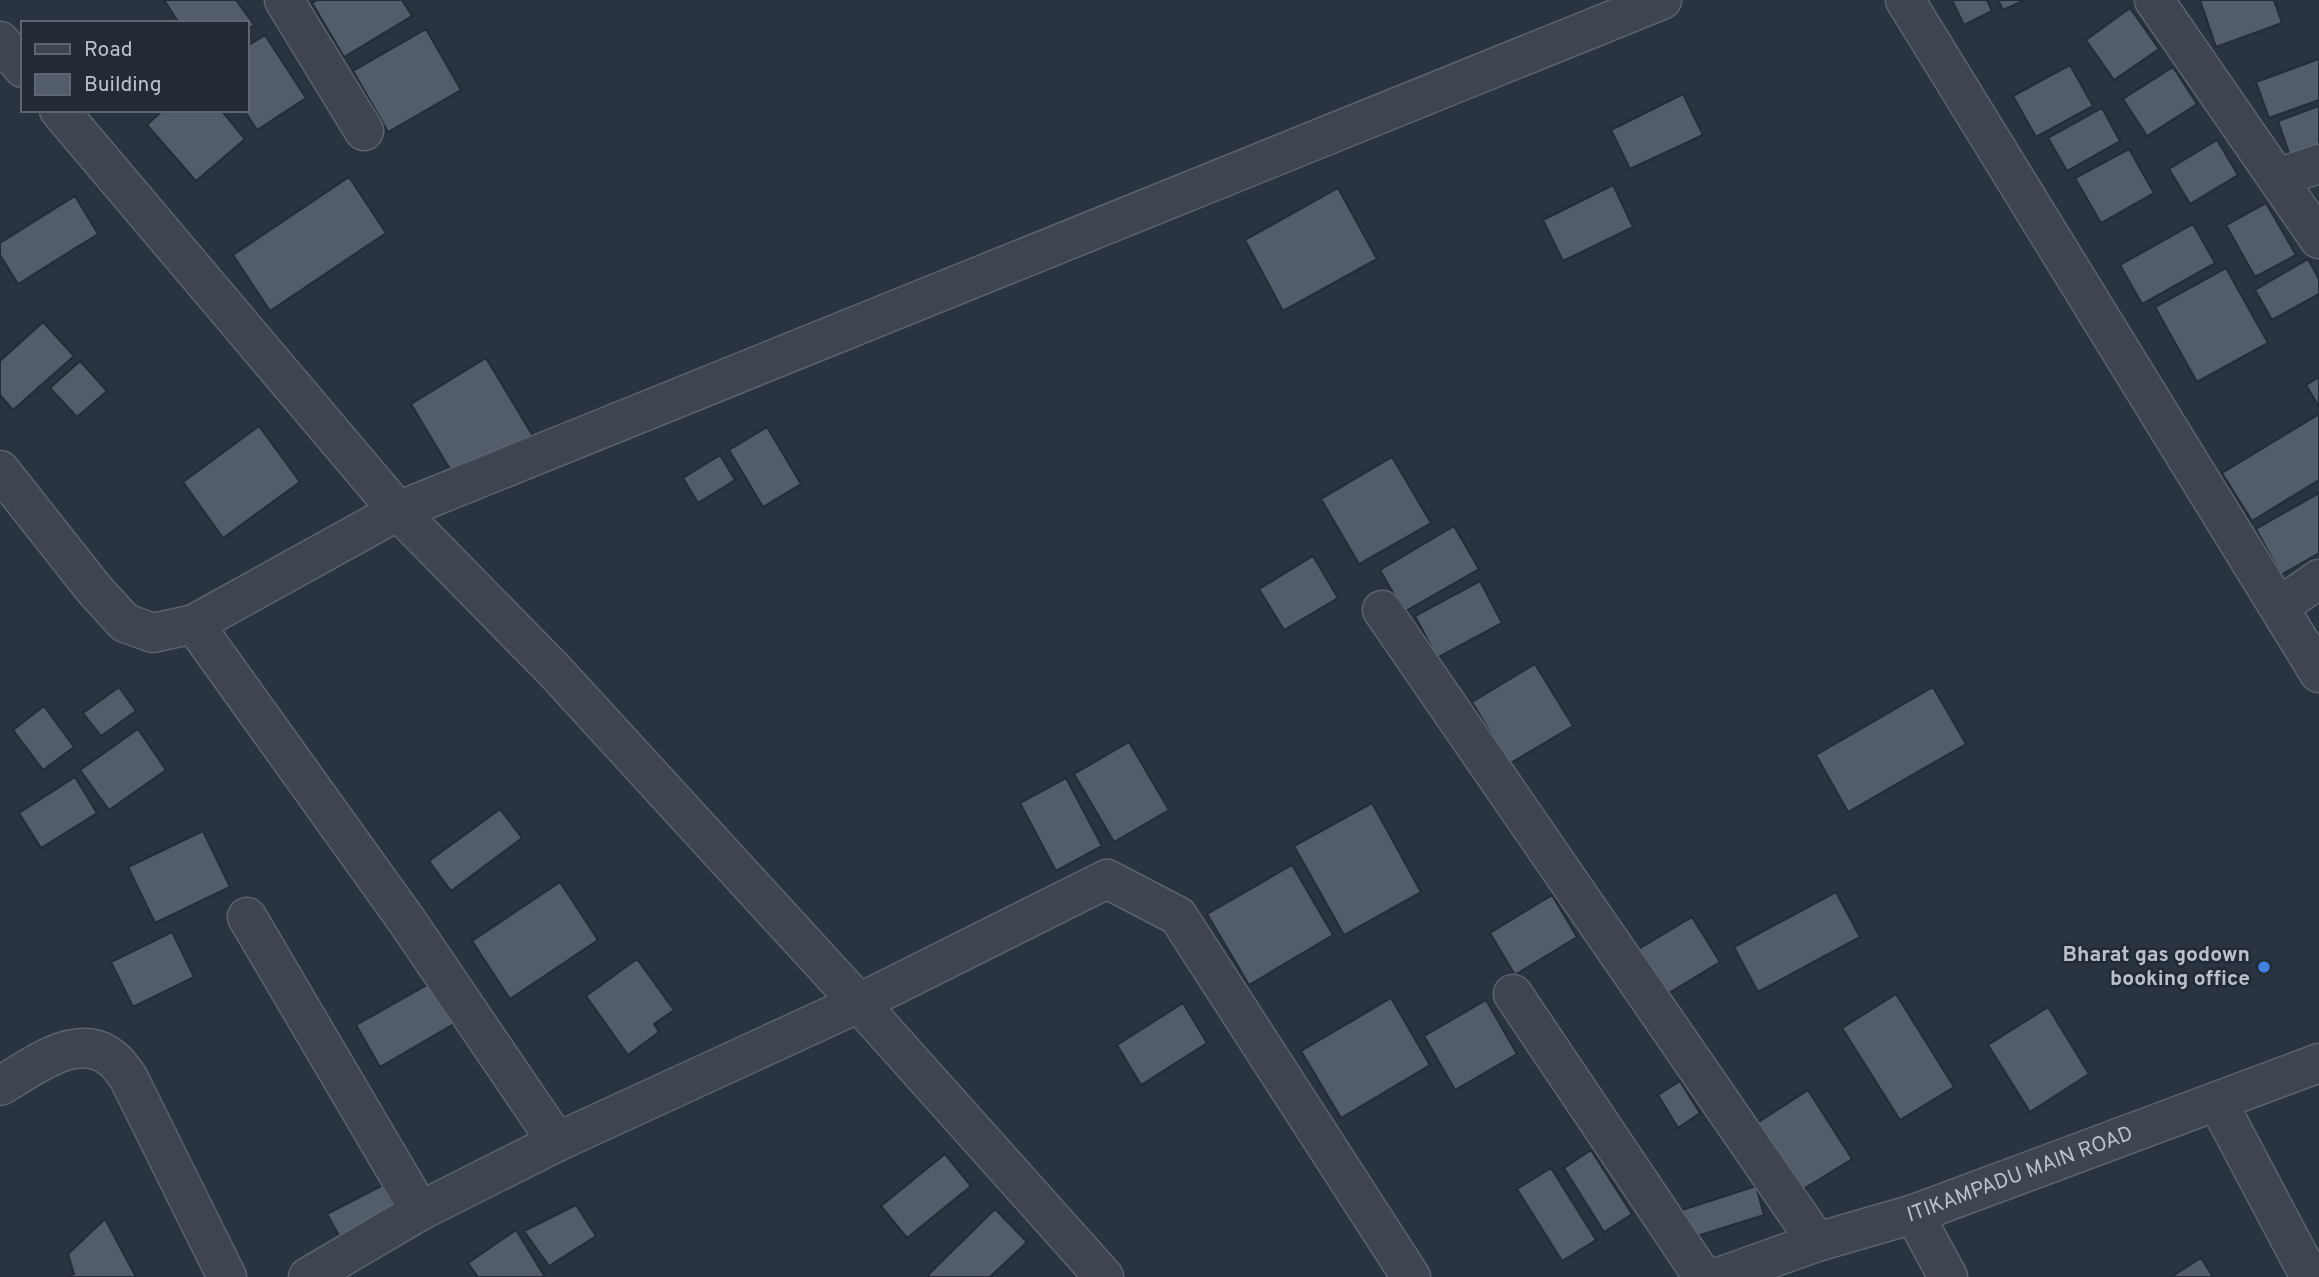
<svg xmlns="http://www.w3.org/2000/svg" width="2319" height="1277" viewBox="0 0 2319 1277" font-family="Overpass,sans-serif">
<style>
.building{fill:#535c6a;stroke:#242c37;stroke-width:2}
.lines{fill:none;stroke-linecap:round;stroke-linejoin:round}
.minor-casing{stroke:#5c636d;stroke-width:41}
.minor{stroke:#3e4550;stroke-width:38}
.shop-dot{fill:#3f7fe0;stroke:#222a35;stroke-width:2.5}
.labels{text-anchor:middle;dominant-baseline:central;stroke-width:5;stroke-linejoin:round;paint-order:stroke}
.poi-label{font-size:21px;font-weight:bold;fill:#bbc0ca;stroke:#222a35;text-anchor:end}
.street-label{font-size:21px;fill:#bbc0ca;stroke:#222a35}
</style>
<rect width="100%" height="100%" fill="#2a3340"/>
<!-- building -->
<path class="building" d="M164,0H236L254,25L247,30V23H179Z
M317,0H402L412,16L344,57L312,3Z
M1952,0H1987L1992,11L1964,25Z
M1998,0H2025L2003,10Z
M2200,0H2274L2282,23L2216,47Z
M2130,8L2159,49L2114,80L2086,40Z
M426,29L461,90L388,132L353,71Z
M265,35L306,98L257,130L244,110H247V46Z
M2319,59V100L2269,118L2256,82Z
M2070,65L2093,106L2036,137L2013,96Z
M2173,67L2197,104L2147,136L2123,99Z
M1683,94L1703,135L1630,169L1611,130Z
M2319,106V145L2290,156L2278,121Z
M2102,108L2120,141L2067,171L2048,138Z
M163,110H221L245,139L196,181L147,125Z
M2217,140L2238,175L2190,204L2169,169Z
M2129,149L2154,193L2101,223L2075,178Z
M349,177L386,233L270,311L233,255Z
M1613,185L1633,227L1563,261L1543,220Z
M1338,188L1377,259L1283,311L1245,240Z
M75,196L98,234L18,284L0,255V243Z
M2266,203L2296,255L2255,277L2226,225Z
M2193,224L2215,263L2142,304L2120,265Z
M2308,259L2319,279V294L2272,320L2255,290Z
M2226,268L2268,343L2197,382L2155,307Z
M43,322L74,356L13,410L0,395V361Z
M486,358L533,436L457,481L411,404Z
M80,361L107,391L77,417L50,388Z
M2319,377V407L2306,385Z
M2319,414V480L2252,521L2222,473Z
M259,426L300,482L223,538L183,482Z
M767,427L801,484L763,507L729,450Z
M720,455L735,480L698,503L683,478Z
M1392,457L1431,523L1359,564L1321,499Z
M2319,493V553L2281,575L2256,529Z
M1454,526L1479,569L1404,612L1380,570Z
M1313,556L1338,598L1284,630L1259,589Z
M1480,581L1502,623L1437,658L1415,616Z
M1535,664L1573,726L1509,764L1472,702Z
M119,687L136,711L101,736L83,713Z
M1933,687L1966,744L1848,812L1816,755Z
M44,706L74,747L43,770L13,730Z
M138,729L166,770L109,810L80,770Z
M1129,742L1169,810L1114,842L1074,774Z
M75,777L97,813L41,848L19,813Z
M1066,778L1102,846L1056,871L1020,803Z
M1372,803L1421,892L1344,935L1294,846Z
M500,809L522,838L451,891L429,861Z
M203,831L230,887L155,923L128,867Z
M1292,865L1333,935L1249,985L1207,914Z
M560,882L598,940L510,999L472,941Z
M1836,892L1860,937L1758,992L1734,947Z
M1552,895L1577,937L1515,975L1490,933Z
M1692,917L1720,962L1664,996L1637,950Z
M172,932L194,977L133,1007L111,962Z
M637,959L674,1010L654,1024L659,1032L628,1055L586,996Z
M434,981L457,1022L380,1067L356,1025Z
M1896,994L1954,1087L1900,1120L1842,1028Z
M1391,998L1430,1065L1341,1118L1301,1051Z
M1486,1000L1517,1054L1455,1090L1424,1036Z
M1183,1003L1207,1043L1141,1085L1117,1045Z
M2048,1007L2089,1074L2030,1112L1988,1045Z
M1680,1081L1700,1113L1678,1128L1658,1095Z
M1808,1090L1852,1159L1797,1193L1754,1125Z
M1591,1150L1632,1214L1604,1232L1564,1168Z
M945,1154L971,1186L907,1238L881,1206Z
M1551,1168L1596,1240L1562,1261L1517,1189Z
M383,1185L396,1210L341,1239L327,1214Z
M1756,1186L1764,1215L1691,1238L1682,1210Z
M576,1205L596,1236L549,1266L524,1231Z
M995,1209L1027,1242L990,1277H930L928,1275Z
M105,1219L136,1277H67L74,1274L68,1254Z
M516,1230L545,1277H478L468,1263Z
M2201,1258L2213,1277H2171Z"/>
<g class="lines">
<defs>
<g id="minor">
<path d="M284,0L364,131"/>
<path d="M1905,0L2319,673"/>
<path d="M2154,0L2319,239"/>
<path d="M0,41L23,68"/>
<path d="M59,110L398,511L554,670L859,1003L1104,1277"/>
<path d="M2277,178L2319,164"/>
<path d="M0,470L94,589L125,623L153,633L194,624L398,511L1662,0"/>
<path d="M2279,607L2319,579"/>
<path d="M1382,610L1817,1242"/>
<path d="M194,624L407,921L557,1142"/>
<path d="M247,917L420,1211"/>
<path d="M1513,994L1703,1277"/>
<path d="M0,1086C32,1068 79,1028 114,1060C119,1064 123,1071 128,1077L227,1277"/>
<path d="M2217,1101L2310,1277"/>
<path d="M1914,1214L1948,1277"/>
<path d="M308,1277L420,1211L557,1142L859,1003L1107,879L1178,916L1411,1277"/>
<path id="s1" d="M1719,1277L1817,1242L1914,1214L2319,1063"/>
</g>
</defs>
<!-- minor casing -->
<use href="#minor" class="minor-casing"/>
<!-- minor -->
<use href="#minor" class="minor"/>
</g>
<!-- markers -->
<circle class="shop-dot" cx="2264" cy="967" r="7"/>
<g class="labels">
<!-- poi labels -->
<g class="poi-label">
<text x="2250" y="955">Bharat gas godown<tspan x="2250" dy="24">booking office</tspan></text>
</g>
<!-- street labels -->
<g class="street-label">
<text stroke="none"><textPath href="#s1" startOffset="318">ITIKAMPADU MAIN ROAD</textPath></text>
</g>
</g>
<!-- legend -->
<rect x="21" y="21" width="228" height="91" fill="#222a35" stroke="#5f6671" stroke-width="2"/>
<rect x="35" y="44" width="35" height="10" fill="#3e4550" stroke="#5f6671" stroke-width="2"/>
<text x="84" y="56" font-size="21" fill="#bbc0ca">Road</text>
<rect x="35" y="74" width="35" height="21" fill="#535c6a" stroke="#5f6671" stroke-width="2"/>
<text x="84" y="91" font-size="21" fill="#bbc0ca">Building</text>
</svg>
